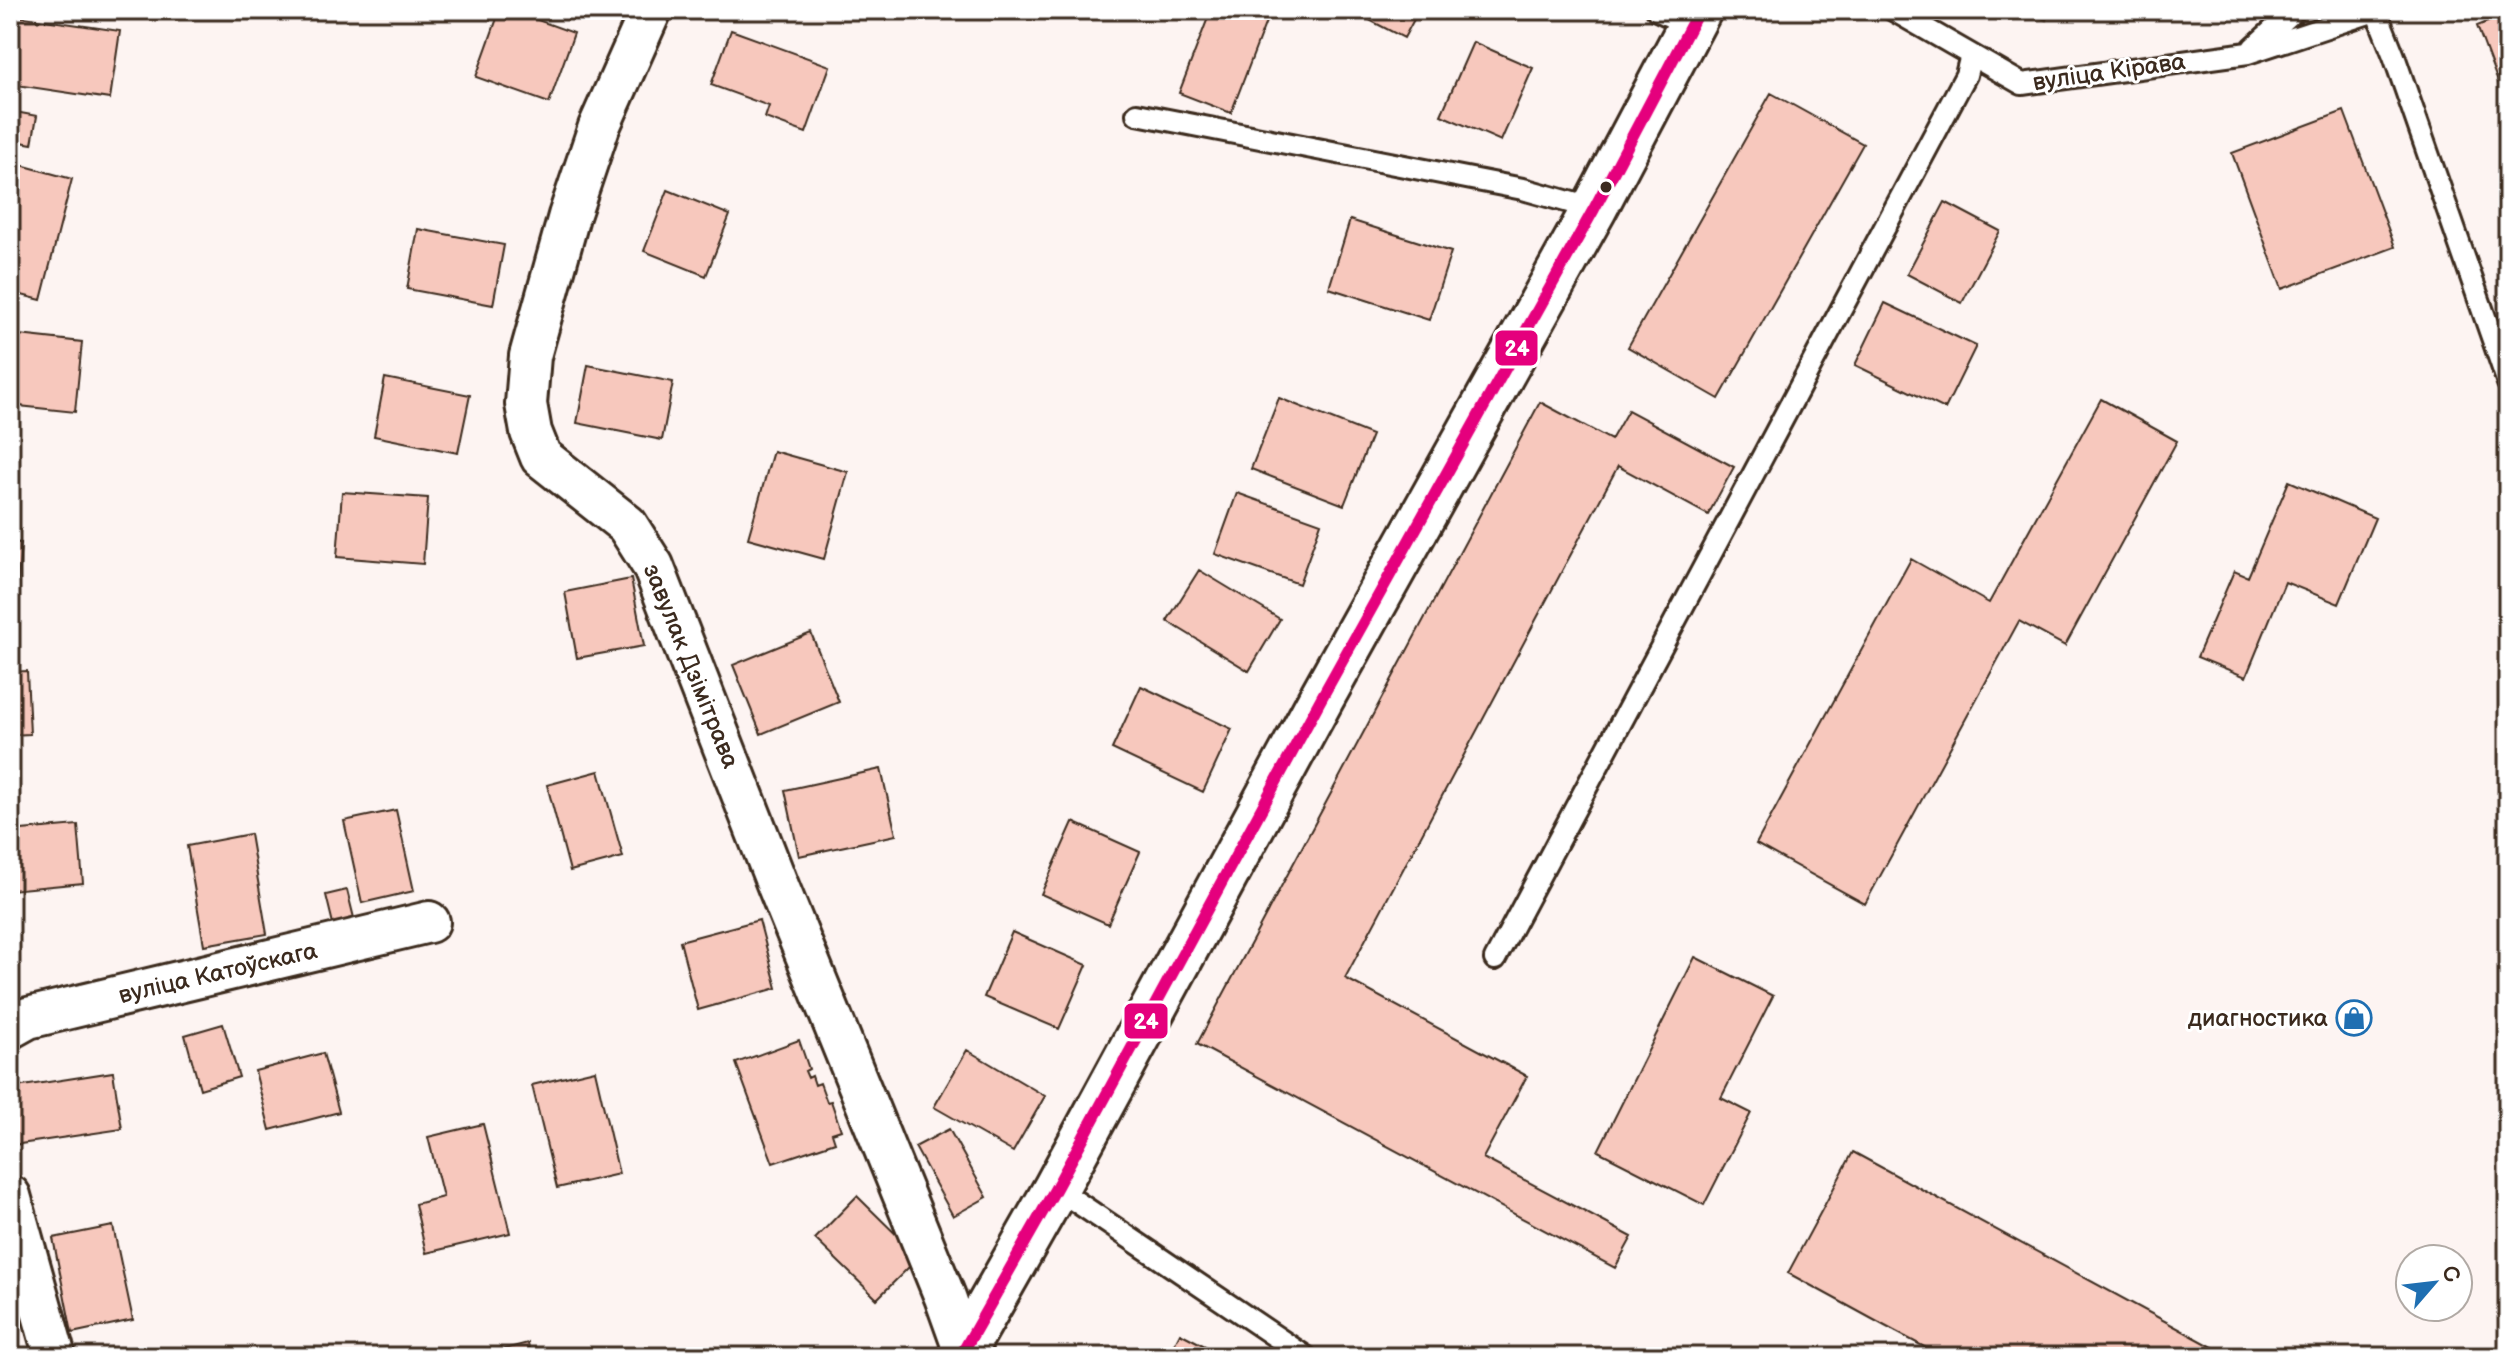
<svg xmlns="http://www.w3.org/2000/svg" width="2518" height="1367" viewBox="0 0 2518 1367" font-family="'Balsamiq Sans',sans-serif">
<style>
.building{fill:#f7c8bd;stroke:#3b2a1e;stroke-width:2}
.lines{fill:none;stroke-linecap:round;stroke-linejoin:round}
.lane-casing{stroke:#3b2a1e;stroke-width:26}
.street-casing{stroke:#3b2a1e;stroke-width:46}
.secondary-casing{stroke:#3b2a1e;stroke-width:50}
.lane{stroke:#fff;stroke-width:20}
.street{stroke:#fff;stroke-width:40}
.secondary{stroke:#fff;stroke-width:44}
.bus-1-casing{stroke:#fff;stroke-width:18}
.bus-1{stroke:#e5007d;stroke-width:12}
.bus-dot{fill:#3b2a1e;stroke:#fff;stroke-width:3}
.labels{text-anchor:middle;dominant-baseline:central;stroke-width:6;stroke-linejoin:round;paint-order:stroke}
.street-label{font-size:24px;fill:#3b2a1e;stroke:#fff}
.poi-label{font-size:24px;fill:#3b2a1e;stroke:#fff;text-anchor:end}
.line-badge{stroke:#fff;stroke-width:3}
.badge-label{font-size:22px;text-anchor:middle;font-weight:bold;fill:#fff}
</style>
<rect width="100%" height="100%" fill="#fdf4f2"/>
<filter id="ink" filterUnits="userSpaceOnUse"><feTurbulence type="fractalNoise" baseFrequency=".0125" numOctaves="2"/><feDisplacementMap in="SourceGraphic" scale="16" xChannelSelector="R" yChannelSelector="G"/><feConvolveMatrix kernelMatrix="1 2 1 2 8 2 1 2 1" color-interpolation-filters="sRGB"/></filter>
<g filter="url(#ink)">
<!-- building -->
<path class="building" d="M500,10H510L574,33L549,103L476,77Z
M1211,10L1270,11L1231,113L1179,93Z
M1350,10H1419L1404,38Z
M2022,10H2051L2046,20Z
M2508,14V88L2501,90L2477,26Z
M17,16L120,31L110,99L10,84V47Z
M731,30L830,66L806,133L765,118L769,106L711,85Z
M1473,42L1533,68L1501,141L1441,115Z
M1771,93L1863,144L1719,399L1628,347Z
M10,111L37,116L32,144L10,140Z
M2344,111L2395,247L2282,289L2232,153Z
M10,162L72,179L41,300L10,292Z
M668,190L730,215L706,276L644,251Z
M1945,202L2000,231L1962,303L1907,274Z
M1350,220L1451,252L1429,320L1329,288Z
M418,229L504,245L493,305L407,289Z
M1885,303L1976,346L1945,409L1855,365Z
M10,334L82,342L75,412L10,405Z
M588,365L673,382L662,440L577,423Z
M385,378L470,395L458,453L374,436Z
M1279,398L1372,435L1344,505L1251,469Z
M2101,399L2177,441L2065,646L2019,621L1865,904L1756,844L1911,559L1989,603Z
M1540,402L1611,440L1628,410L1734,467L1708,515L1618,466L1345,978L1527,1076L1483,1158L1632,1237L1615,1268L1197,1044Z
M773,451L848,472L824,559L748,538Z
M2289,481L2375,518L2339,604L2285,582L2246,677L2197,657L2234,571L2248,577Z
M342,492L428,498L423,564L337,557Z
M1237,493L1321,523L1299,584L1215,554Z
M10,542L21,543L17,596L10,595Z
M1199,570L1280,619L1249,671L1167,621Z
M631,579L644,646L577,658L565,592Z
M811,633L839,702L761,734L733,665Z
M27,671L30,734L10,735V672Z
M1141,686L1232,729L1203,792L1112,749Z
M881,769L896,835L799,856L785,790Z
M599,771L623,857L570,871L547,785Z
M396,810L414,891L362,903L344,821Z
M1073,822L1140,852L1108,924L1041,894Z
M78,825L83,883L10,890V831Z
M250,834L267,934L204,945L187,846Z
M347,890L356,926L335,932L326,895Z
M759,920L777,988L698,1010L680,941Z
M1012,932L1087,965L1059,1029L984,997Z
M1695,957L1773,996L1721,1098L1751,1113L1704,1205L1598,1151Z
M223,1024L239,1077L200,1089L185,1035Z
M799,1040L809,1069L805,1071L808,1078L812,1076L815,1085L820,1083L827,1102L831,1101L841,1130L832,1133L835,1142L773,1163L736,1063Z
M967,1050L1045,1096L1013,1152L934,1107Z
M323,1053L339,1112L270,1130L255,1071Z
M595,1070L619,1174L557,1188L532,1085Z
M113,1072L122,1129L13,1145L10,1088Z
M483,1124L510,1233L426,1253L415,1204L443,1197L428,1137Z
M949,1129L987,1197L953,1216L915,1147Z
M1853,1152L2231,1357H1943L1885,1326L1788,1273Z
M857,1196L919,1257L877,1299L815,1239Z
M113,1226L133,1320L72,1333L53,1238Z
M1180,1333L1226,1357H1168Z
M528,1343L531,1357H474Z"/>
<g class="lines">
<defs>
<path id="lane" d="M1657,10L1690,26
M1893,10L2022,84L2248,53L2378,10
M2376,11L2394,56L2508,383
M2253,48L2295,10
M1137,114L1523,189L1594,209
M1495,959L1966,75L1971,55
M1056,1188L1306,1357"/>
<path id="street" d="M651,10L599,127L569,216L530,356L526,404L531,432L541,457L627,525L653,566L778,886L945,1297L964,1350
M10,1028L28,1018L429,922
M10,1196L55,1357"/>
<path id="secondary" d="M960,1357L1056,1188L1322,697L1594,209L1699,10"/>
</defs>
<!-- lane casing -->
<use href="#lane" class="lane-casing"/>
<!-- street casing -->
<use href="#street" class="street-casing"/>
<!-- secondary casing -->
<use href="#secondary" class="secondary-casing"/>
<!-- lane -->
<use href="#lane" class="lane"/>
<!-- street -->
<use href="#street" class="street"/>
<!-- secondary -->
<use href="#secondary" class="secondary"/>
<defs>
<path id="bus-1" d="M960,1357L1056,1188L1322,697L1594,209L1699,10"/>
</defs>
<!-- bus-1 casing -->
<use href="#bus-1" class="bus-1-casing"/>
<!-- bus-1 -->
<use href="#bus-1" class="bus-1"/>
</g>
</g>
<!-- icons -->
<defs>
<symbol id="shop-ring" viewBox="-11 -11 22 22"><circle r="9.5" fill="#fff" stroke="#1f6fb2" stroke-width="1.5"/><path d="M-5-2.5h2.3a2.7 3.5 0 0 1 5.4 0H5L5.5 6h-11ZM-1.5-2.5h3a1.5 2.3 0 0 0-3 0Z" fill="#1f6fb2"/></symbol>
</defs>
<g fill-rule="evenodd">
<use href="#shop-ring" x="2334" y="998" width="40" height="40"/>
</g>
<!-- markers -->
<circle class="bus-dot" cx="1606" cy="187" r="7"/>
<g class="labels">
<!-- street labels -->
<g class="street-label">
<text transform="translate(2109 72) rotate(-8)">вуліца Кірава</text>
<text transform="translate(691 666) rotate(68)">завулак Дзімітрава</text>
<text transform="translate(218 973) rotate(-13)">вуліца Катоўскага</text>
</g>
<!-- poi labels -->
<g class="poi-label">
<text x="2328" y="1018">диагностика</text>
</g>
</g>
<g class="line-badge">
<rect x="1494" y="329" width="45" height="38" rx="8" fill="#e5007d"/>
<rect x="1123" y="1002" width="46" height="38" rx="8" fill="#e5007d"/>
</g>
<g class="badge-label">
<text x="1517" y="356">24</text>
<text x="1146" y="1029">24</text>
</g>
<!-- margin -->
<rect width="2518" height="1367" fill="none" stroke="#fff" stroke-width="40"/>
<rect x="20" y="20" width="2478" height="1327" fill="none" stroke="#3b2a1e" stroke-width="3" filter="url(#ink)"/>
<!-- north arrow -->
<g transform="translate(2434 1283) rotate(62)"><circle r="38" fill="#ffffff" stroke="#b1aaa5" stroke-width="2"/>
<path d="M0-6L14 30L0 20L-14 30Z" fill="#1f6fb2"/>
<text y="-12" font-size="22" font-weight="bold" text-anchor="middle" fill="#3b2a1e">С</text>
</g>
</svg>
